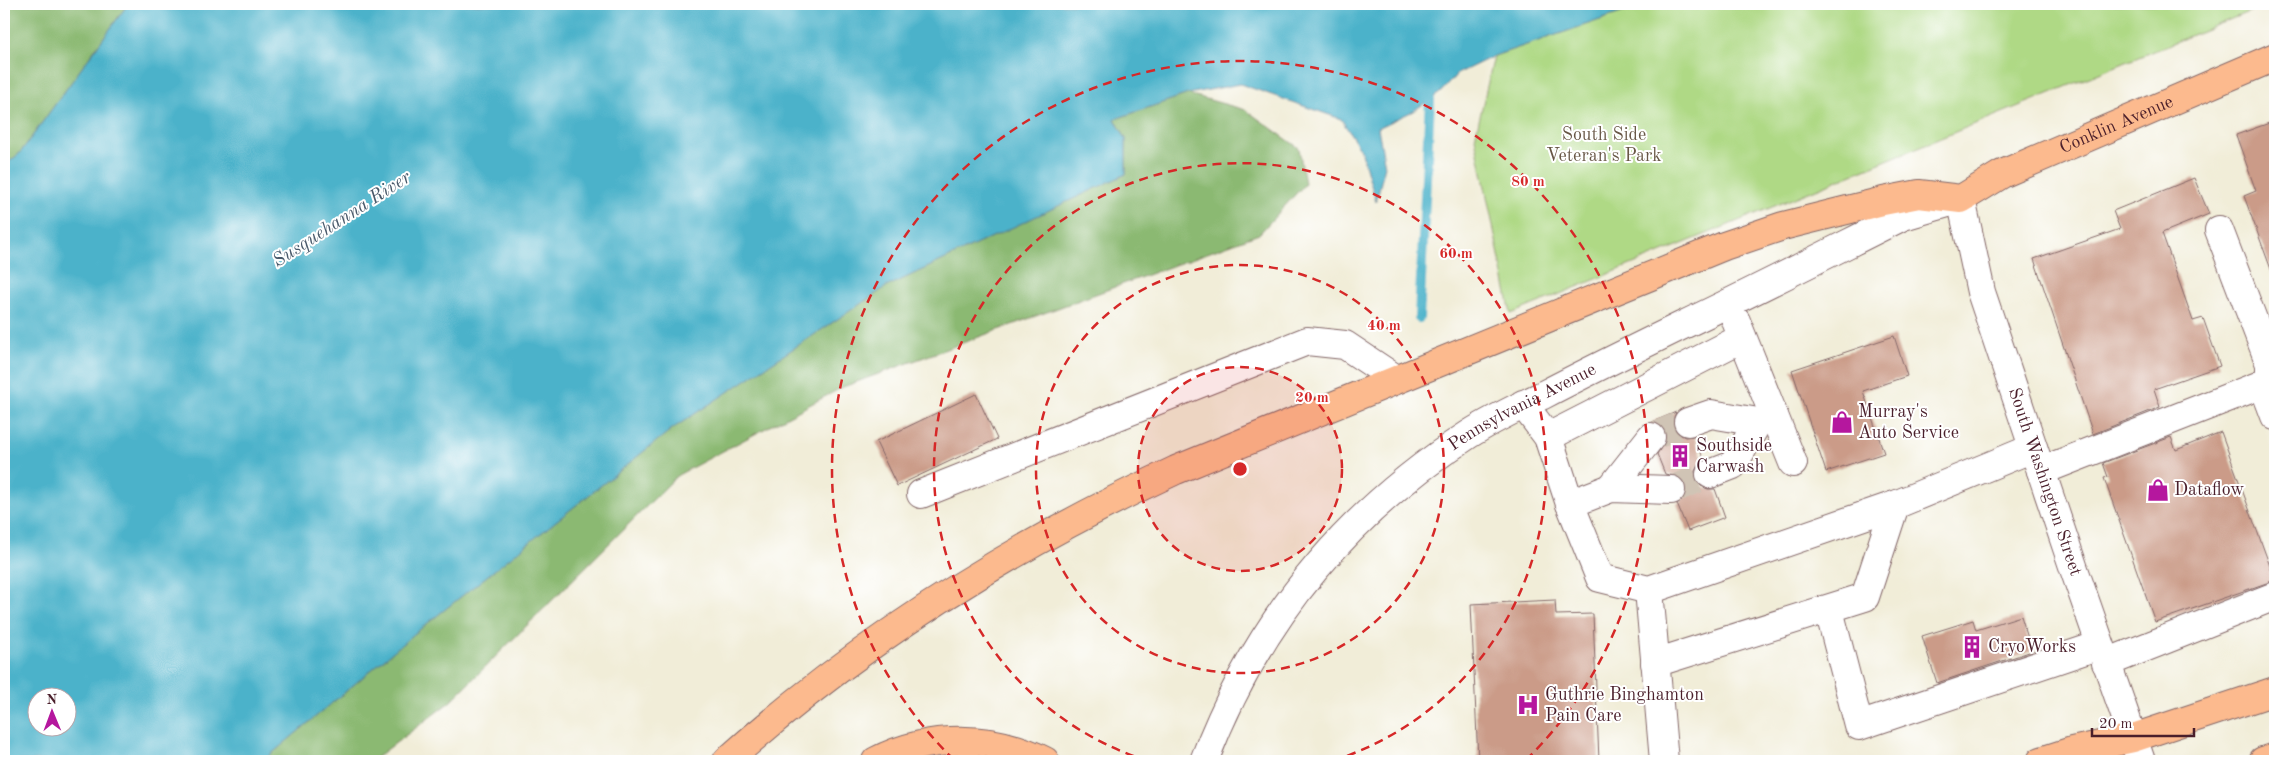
<svg xmlns="http://www.w3.org/2000/svg" width="2279" height="765" viewBox="0 0 2279 765" font-family="'Old Standard TT',serif">
<style>
.green{fill:#afd985;stroke:#7c7c58}
.forest{fill:#8bb972;stroke:#6a6c4e}
.water{fill:#4bb2ca;stroke:#4a687a;fill-rule:evenodd}
.lines{fill:none;stroke-linecap:round;stroke-linejoin:round}
.stream{stroke:#4bb2ca;stroke-width:10}
.building{fill:#cb9b88}
.minor-tunnel{stroke:#d0c4b5;stroke-width:28;stroke-dasharray:28 14;stroke-linecap:butt}
.minor-casing{stroke:#846768;stroke-width:30}
.major-casing{stroke:#846768;stroke-width:30}
.minor{stroke:#fff;stroke-width:28}
.major{stroke:#fcba8e;stroke-width:28}
.ring{fill:none;stroke:#d62828;stroke-width:2.5;stroke-dasharray:9 6}
.labels{text-anchor:middle;dominant-baseline:central;stroke-width:4;stroke-linejoin:round;paint-order:stroke}
.street-label{font-size:18px;fill:#4a1f2b;stroke:#fff}
.park-label{font-size:18px;fill:#685746;stroke:#fff}
.poi-label{font-size:18px;fill:#4a1f2b;stroke:#fff;text-anchor:start}
.water-label{font-size:19px;font-style:italic;fill:#4a5a6b;stroke:#fff}
.centre{fill:#d62828;stroke:#fff;stroke-width:2.5}
.ring-label{font-size:15px;text-anchor:middle;font-weight:bold;fill:#d62828;stroke:#fff;stroke-width:4;stroke-linejoin:round;paint-order:stroke}
</style>
<rect width="100%" height="100%" fill="#fff"/>
<filter id="ink" filterUnits="userSpaceOnUse"><feTurbulence type="fractalNoise" baseFrequency=".02" numOctaves="2"/><feDisplacementMap in="SourceGraphic" scale="10" xChannelSelector="R" yChannelSelector="G"/><feConvolveMatrix kernelMatrix="1 2 1 2 8 2 1 2 1" color-interpolation-filters="sRGB"/></filter>
<filter id="wash" filterUnits="userSpaceOnUse"><feTurbulence type="fractalNoise" baseFrequency=".0096" numOctaves="4" result="noise"/><feDisplacementMap in="SourceGraphic" scale="20" xChannelSelector="R" yChannelSelector="G"/><feGaussianBlur stdDeviation="1.12" result="paint"/><feColorMatrix in="noise" values="0 0 0 0 0 0 0 0 0 0 0 0 0 0 0 0 0 1.4 0 .05"/><feComposite in="paint" operator="in"/></filter>
<g filter="url(#wash)">
<rect width="100%" height="100%" fill="#f1edd8"/>
<!-- green -->
<path class="green" d="M1647,4H2268L1511,314L1475,138L1494,56Z"/>
<!-- forest -->
<path class="forest" d="M4,4H128L20,153L4,166Z
M1188,94L1246,110L1299,148L1305,184L1259,234L843,387L678,475L450,702L372,761H263L414,634L672,429L886,287L1126,174V139L1115,119Z"/>
<!-- water -->
<path class="water" d="M128,4H1647L1494,56L1457,74L1440,93L1413,111L1378,128L1385,166L1376,202L1361,150L1341,119L1240,84L1188,94L1115,119L1126,139V174L886,287L672,429L414,634L263,761H4V166L20,153ZM38,698H68V728H38Z"/>
<g class="lines">
<!-- stream -->
<path class="stream" d="M1419,318L1430,100L1427,87"/>
</g>
<g id="blocks">
<!-- building -->
<path class="building" d="M2275,121V271L2272,272L2244,196L2256,191L2236,135Z
M2194,178L2209,214L2162,233L2193,321L2203,318L2220,366L2154,389L2160,407L2093,434L2034,259L2120,229L2113,211Z
M1894,336L1907,376L1863,391L1884,453L1826,472L1792,370Z
M976,394L997,439L897,486L876,442Z
M1676,412L1673,420V428L1677,433L1685,437L1694,436L1704,460L1698,465L1695,471L1696,480L1701,486L1708,489H1715L1725,517L1688,531L1677,504L1684,498L1687,491L1685,483L1679,477L1665,474L1657,454L1666,440V432L1660,424L1652,422Z
M2221,432L2275,580L2155,622L2104,478L2108,477L2103,463L2171,437L2176,450Z
M1555,600L1556,615L1593,614L1599,761H1478L1471,604Z
M2021,616L2032,651L1937,683L1922,636L1973,620L1976,630Z"/>
</g>
</g>
<g filter="url(#ink)">
<use href="#blocks" fill-opacity="0" stroke="#846768" stroke-width="1"/>
<g class="lines">
<!-- minor-tunnel -->
<path class="minor-tunnel" d="M1651,437L1688,422
M1671,490L1710,474"/>
<defs>
<g id="minor">
<path d="M2219,230L2270,364V375L2263,384"/>
<path d="M1736,321L1793,463"/>
<path d="M1523,404L1548,437L1570,504L1600,578L1649,590L1895,505L2033,448"/>
<path d="M1688,422L1711,414L1758,422L1774,416"/>
<path d="M1548,437L1742,338"/>
<path d="M2041,471L2263,384L2275,416"/>
<path d="M1710,474L1733,465L1758,422"/>
<path d="M1611,488L1651,437"/>
<path d="M921,494L1307,341L1345,345L1396,379"/>
<path d="M1570,504L1611,488L1671,490"/>
<path d="M1649,590L1664,761"/>
<path d="M1829,610L1859,726L2100,645"/>
<path d="M1655,663L1865,597L1895,505"/>
<path d="M2106,663L2275,596"/>
<path id="s1" d="M1204,761C1256,623 1344,515 1468,435C1491,420 1516,408 1541,396C1587,372 1634,349 1681,326C1755,291 1829,253 1903,216L1961,199L1981,292L2074,569L2141,761"/>
</g>
<g id="major">
<path id="s2" d="M727,761C861,640 1013,546 1176,470L1724,246L1783,226L1883,201L1919,194L1961,199L2002,174L2275,57"/>
<path d="M876,761C928,734 993,734 1045,761"/>
<path d="M2041,761L2072,751L2133,738L2275,691"/>
<path d="M2263,761L2275,757"/>
</g>
</defs>
<!-- minor casing -->
<use href="#minor" class="minor-casing"/>
<!-- major casing -->
<use href="#major" class="major-casing"/>
<!-- minor -->
<use href="#minor" class="minor"/>
<!-- major -->
<use href="#major" class="major"/>
</g>
</g>
<!-- distance rings -->
<circle cx="1240" cy="469" r="102" fill="#d62828" fill-opacity=".12"/>
<g class="ring">
<circle cx="1240" cy="469" r="102"/>
<circle cx="1240" cy="469" r="204"/>
<path d="M1148 761A306 306 0 1 1 1332 761"/>
<path d="M954 760A408 408 0 1 1 1526 760"/>
</g>
<!-- icons -->
<defs>
<symbol id="shop-bare" viewBox="-9 -9 18 18"><path d="M-5-2.5h2.3a2.7 3.5 0 0 1 5.4 0H5L5.5 6h-11ZM-1.5-2.5h3a1.5 2.3 0 0 0-3 0Z" fill="#b5179e" stroke="#fff" stroke-width="2.5" paint-order="stroke"/></symbol>
<symbol id="building-bare" viewBox="-9 -9 18 18"><path d="M-4-6H4V6H1V3H-1V6H-4ZM-2.5-4.3h1.7v1.8h-1.7ZM.8-4.3h1.7v1.8H.8ZM-2.5-1h1.7V.8h-1.7ZM.8-1h1.7V.8H.8Z" fill="#b5179e" stroke="#fff" stroke-width="2.5" paint-order="stroke"/></symbol>
<symbol id="hospital-bare" viewBox="-9 -9 18 18"><path d="M-5-5h3v3.5h4V-5h3V5h-3V1.5h-4V5h-3Z" fill="#b5179e" stroke="#fff" stroke-width="2.5" paint-order="stroke"/></symbol>
</defs>
<g fill-rule="evenodd">
<use href="#shop-bare" x="1826" y="406" width="32" height="32"/>
<use href="#building-bare" x="1664" y="440" width="32" height="32"/>
<use href="#shop-bare" x="2142" y="474" width="32" height="32"/>
<use href="#building-bare" x="1956" y="631" width="32" height="32"/>
<use href="#hospital-bare" x="1512" y="689" width="32" height="32"/>
</g>
<g class="labels">
<!-- street labels -->
<g class="street-label">
<text stroke="none"><textPath href="#s2" startOffset="1546">Conklin Avenue</textPath></text>
<text stroke="none"><textPath href="#s1" startOffset="488">Pennsylvania Avenue</textPath></text>
<text stroke="none"><textPath href="#s1" startOffset="1270">South Washington Street</textPath></text>
</g>
<!-- park labels -->
<g class="park-label">
<text x="1604" y="135">South Side<tspan x="1604" dy="21">Veteran's Park</tspan></text>
</g>
<!-- poi labels -->
<g class="poi-label">
<text x="1858" y="412">Murray's<tspan x="1858" dy="21">Auto Service</tspan></text>
<text x="1696" y="446">Southside<tspan x="1696" dy="21">Carwash</tspan></text>
<text x="2174" y="490">Dataflow</text>
<text x="1988" y="647">CryoWorks</text>
<text x="1545" y="695">Guthrie Binghamton<tspan x="1545" dy="21">Pain Care</tspan></text>
</g>
<!-- water labels -->
<g class="water-label">
<text transform="translate(342 220) rotate(-33)">Susquehanna River</text>
</g>
</g>
<circle cx="1240" cy="469" r="8" class="centre"/>
<g class="ring-label">
<text x="1528" y="186">80 m</text>
<text x="1456" y="258">60 m</text>
<text x="1384" y="330">40 m</text>
<text x="1312" y="402">20 m</text>
</g>
<!-- margin -->
<rect width="2279" height="765" fill="none" stroke="#fff" stroke-width="20"/>
<!-- north arrow -->
<g transform="translate(52 712) rotate(359)"><circle r="24" fill="#ffffff" stroke="#b7a5aa"/>
<path d="M0-4L9 19L0 12L-9 19Z" fill="#b5179e"/>
<text y="-8" font-size="14" font-weight="bold" text-anchor="middle" fill="#4a1f2b">N</text>
</g>
<!-- scale -->
<path d="M2092 728v8h102v-8" fill="none" stroke="#4a1f2b" stroke-width="2.5"/>
<text x="2099" y="728" font-size="15" fill="#4a1f2b" stroke="#ffffff" stroke-width="4" paint-order="stroke">20 m</text>
</svg>
